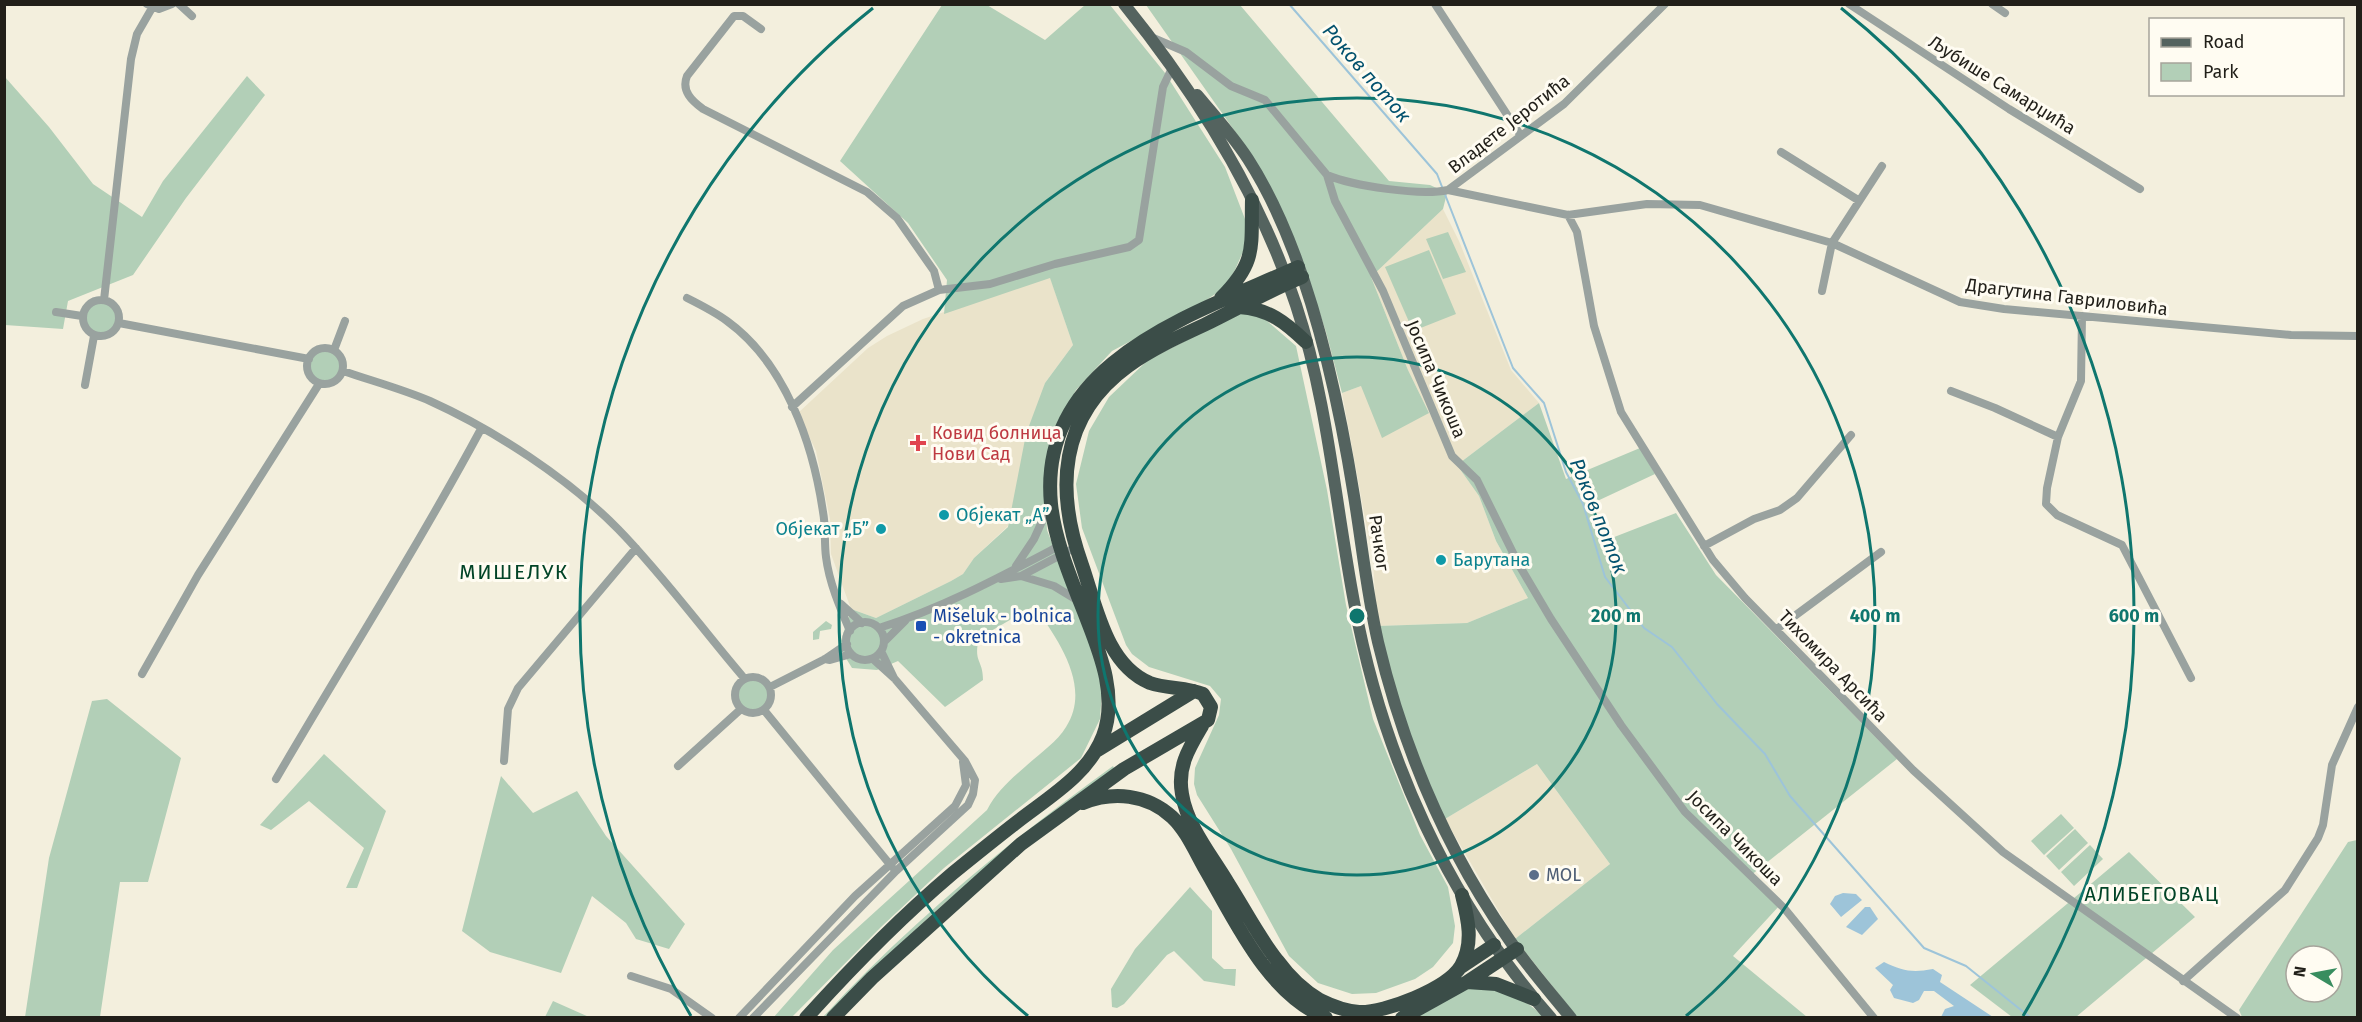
<svg xmlns="http://www.w3.org/2000/svg" width="2362" height="1022" viewBox="0 0 2362 1022" font-family="'Fira Sans',sans-serif">
<style>
.built{fill:#eae3ca}
.green{fill:#b2cfb7;fill-rule:evenodd}
.water{fill:#9dc4d9}
.lines{fill:none;stroke-linecap:round;stroke-linejoin:round}
.stream{stroke:#9dc4d9;stroke-width:2}
.street{stroke:#99a29f;stroke-width:8}
.primary{stroke:#54635f;stroke-width:12}
.highway{stroke:#3b4d48;stroke-width:14}
.ring{fill:none;stroke:#0f766e;stroke-width:3}
.health-dot{fill:#e0444e;stroke:#fffcf2;stroke-width:2}
.culture-dot{fill:#0f9aa8;stroke:#fffcf2;stroke-width:2}
.transit-dot{fill:#1a4fb4;stroke:#fffcf2;stroke-width:2}
.service-dot{fill:#5c6f8a;stroke:#fffcf2;stroke-width:2}
.labels{text-anchor:middle;dominant-baseline:central;stroke-width:6;stroke-linejoin:round;paint-order:stroke}
.street-label{font-size:18px;fill:#211f19;stroke:#fffcf2}
.health-label{font-size:18px;fill:#be3a42;stroke:#fffcf2;text-anchor:start}
.culture-label{font-size:18px;fill:#0d838f;stroke:#fffcf2;text-anchor:start}
.transit-label{font-size:18px;fill:#164399;stroke:#fffcf2;text-anchor:start}
.service-label{font-size:18px;fill:#4e5e75;stroke:#fffcf2;text-anchor:start}
.water-label{font-size:20px;font-style:italic;fill:#03526e;stroke:#fffcf2}
.neighbourhood-label{font-size:20px;letter-spacing:1.5px;fill:#024427;stroke:#fffcf2}
.quarter-label{font-size:21px;letter-spacing:1.5px;fill:#024427;stroke:#fffcf2}
.centre{fill:#0f766e;stroke:#fffcf2;stroke-width:3}
.ring-label{font-size:18px;text-anchor:middle;font-weight:bold;fill:#0f766e;stroke:#fffcf2;stroke-width:6;stroke-linejoin:round;paint-order:stroke}
</style>
<rect width="100%" height="100%" fill="#f3efdd"/>
<!-- built -->
<path class="built" d="M1443,209L1459,241L1511,370L1539,403L1457,465L1479,496L1496,541L1528,598L1467,623L1377,626L1373,562L1342,393L1361,386L1429,413L1408,370L1371,277Z
M1050,277L1073,345L1045,383L1008,526L974,558L963,574L951,581L876,618L851,609L831,554L830,519L816,451L798,413L868,348L887,336L923,319Z
M1537,764L1610,864L1515,939L1445,819Z"/>
<!-- green -->
<path class="green" d="M942,5H987L1045,40L1085,5H1110L1165,73L1225,167L1245,219V247L1235,270L1224,288L1199,305L1112,351L1076,390L1056,428L1044,485L1047,530L1096,660L1102,692L1100,719L1081,758L944,868L881,927L792,1017L773,1018L833,950L987,810C997,791 1010,780 1026,766C1039,754 1057,742 1066,727C1092,687 1058,639 1034,606L979,638C973,663 983,659 983,680L945,707L898,661L877,670L852,668L839,647L851,609L876,618L951,581L963,574L974,558L1008,527L1026,434L1045,383L1073,345L1050,278L944,314L947,280L908,223L840,161Z
M1146,5H1240L1389,181L1430,185L1447,193L1443,209L1371,277L1408,370L1429,413L1382,438L1361,386L1342,393L1326,332L1306,272L1255,160Z
M247,76L265,95L186,198L133,275L68,301L63,329L5,325V77L49,127L93,184L142,217L163,181Z
M1448,232L1466,272L1443,279L1426,239Z
M1429,250L1456,314L1413,331L1385,267Z
M84 318a16 16 0 1 1 32 0a16 16 0 1 1-32 0Z
M1249,313L1260,315L1296,346L1327,490L1346,605L1373,719L1420,835L1448,887L1455,926L1453,943L1433,967L1415,979L1376,993L1352,994L1318,983L1289,956L1231,849L1197,795L1194,784L1195,768L1219,715L1221,699L1210,686L1149,667L1132,654L1126,645L1082,528L1076,484L1089,431L1109,397L1148,360L1238,314Z
M310 366a16 16 0 1 1 32 0a16 16 0 1 1-32 0Z
M1539,403L1566,479L1640,448L1655,474L1593,503L1604,541L1676,513L1716,575L1897,759L1750,876L1780,905L1733,956L1807,1017H1577L1515,939L1610,864L1537,764L1445,819L1416,766L1377,626L1467,623L1528,598L1496,541L1479,496L1457,465Z
M826,621L832,625L831,629L820,631L819,639L813,640V632Z
M737 695a16 16 0 1 1 32 0a16 16 0 1 1-32 0Z
M107,699L181,758L148,882H120L100,1017H25L49,858L92,701Z
M324,754L386,811L357,888H346L364,848L309,801L271,830L260,825Z
M1113,766L1115,770C1011,843 914,924 827,1017L822,1018C910,923 1009,841 1113,766Z
M501,776L533,813L577,791L606,836L685,924L669,949L636,939L626,923L592,896L561,973L490,952L462,931Z
M2061,814L2074,828L2044,855L2031,841Z
M2075,829L2088,843L2059,870L2046,856Z
M2357,840V1017H2242L2239,1010L2348,842ZM2296,956H2332V992H2296Z
M2090,845L2103,859L2074,886L2061,872Z
M2129,852L2195,917L2076,1017H2012L1970,985Z
M1190,887L1212,911V958L1224,969H1236L1235,986L1204,981L1174,951L1167,955L1124,1004L1117,1008L1112,1007L1111,989L1135,949Z
M1480,986C1508,993 1523,997 1544,1017L1412,1018L1469,988Z
M553,1001L589,1017H545Z"/>
<!-- water -->
<path class="water" d="M1843,893L1856,894L1862,900L1841,917L1830,904L1835,896Z
M1865,907H1870L1878,919L1862,935L1846,927Z
M1884,962C1903,971 1912,973 1933,969L1942,975L1940,982L1993,1017H1941L1945,1009L1954,1006L1934,991H1924L1919,1000L1913,1003L1894,998L1890,990L1893,985L1875,968Z"/>
<g class="lines">
<!-- stream -->
<path class="stream" d="M1289,4L1437,174L1513,368L1544,403L1566,472L1583,504L1605,577L1644,628L1672,647L1717,704L1765,754L1790,796L1924,948L1966,966L2031,1018"/>
<!-- street -->
<path class="street" d="M147,4L159,9L172,4
M179,4L192,16
M1435,4L1521,136
M1849,4L2009,109L2140,189
M1992,4L2005,13
M761,29L743,16H734L687,76C681,91 692,101 703,109L867,192L897,218L934,271L939,290L903,306L792,407
M1151,37L1186,52L1231,86L1265,100L1327,175L1335,201L1383,291L1452,456L1477,480L1519,565L1551,619L1621,725L1685,812L1784,908L1874,1018
M1781,152L1858,200
M1327,175C1353,186 1420,196 1448,190L1568,215L1647,204L1700,205L1832,243L1960,302L2004,309L2291,335L2358,336
M1448,190L1564,104L1665,4
M1568,215L1577,232L1594,326L1621,412L1713,560L1745,598L1913,770L2003,852L2237,1018
M939,290L990,284L1055,264L1129,247L1139,240L1163,87L1172,68
M1822,291L1832,243L1882,166
M687,298C701,305 715,312 727,321C785,363 813,443 823,512C826,527 824,542 826,557C829,582 840,608 850,631
M83 318a18 18 0 1 1 36 0a18 18 0 1 1-36 0Z
M104,300L131,59L137,34L152,8
M56,312L82,316
M2082,316L2081,381L2058,437L2047,488L2046,504L2057,515L2122,545L2191,678
M119,323L309,359
M307 366a18 18 0 1 1 36 0a18 18 0 1 1-36 0Z
M334,350L345,321
M343,371C372,381 402,389 430,401C494,430 568,478 618,529C663,575 702,629 744,678
M85,385L94,336
M1951,391L1995,408L2058,437
M1704,546L1754,519L1780,510L1797,498L1851,435
M1016,566L1034,539L1049,506
M1021,576L1054,586L1077,600
M1001,579L1021,576L1076,547
M841,604L862,623
M846 641a19 19 0 1 1 38 0a19 19 0 1 1-38 0Z
M879,628C943,608 1002,576 1061,545
M1777,629L1881,552
M884,642L905,621
M881,651L894,678
M825,659L830,660L851,654
M142,674L198,575L319,384
M735 695a18 18 0 1 1 36 0a18 18 0 1 1-36 0Z
M770,687L825,659L847,644
M764,710L892,867
M504,761L508,709L518,688L636,548
M678,766L741,709
M276,779C344,662 417,548 481,429
M631,976L671,989L712,1018
M2183,981L2285,890L2318,838L2323,825L2332,765L2358,707
M739,1018L855,896L955,806L966,785L963,762
M753,1018L896,871L968,805L973,794L975,780L965,761L894,678L873,659"/>
<!-- primary -->
<path class="primary" d="M1124,4C1196,93 1260,196 1296,305C1328,402 1335,502 1354,602C1382,755 1448,901 1551,1018
M1197,95C1215,116 1233,136 1248,159C1307,250 1337,390 1354,496C1362,545 1367,594 1378,642C1403,747 1446,849 1508,938C1527,966 1550,992 1571,1018"/>
<!-- highway -->
<path class="highway" d="M1221,298C1257,262 1251,247 1252,200
M1239,307C1269,309 1285,322 1306,342
M1202,726C1189,748 1177,767 1182,794C1187,826 1212,856 1228,883C1244,908 1258,936 1277,960C1288,975 1304,991 1320,1000C1332,1006 1346,1011 1359,1012C1385,1013 1447,989 1461,966C1474,943 1468,919 1462,895
M1096,751L1194,691
M1083,803C1113,791 1147,794 1172,817C1186,830 1195,851 1204,867C1235,920 1266,992 1326,1018
M1461,967L1494,945
M1467,982L1496,984L1534,999
M806,1018C852,967 901,917 953,873C974,856 995,839 1017,822C1049,797 1088,775 1103,736C1118,696 1100,653 1086,617C1072,581 1055,542 1051,504C1037,361 1195,314 1298,267
M833,1018L872,978L1021,844L1124,769L1208,720L1211,707L1203,694C1187,687 1167,689 1150,683C1106,665 1096,605 1082,565C1055,490 1059,416 1128,366C1152,349 1178,337 1204,325C1237,309 1268,291 1302,277
M1402,1018L1467,982L1517,949"/>
</g>
<!-- distance rings -->
<g class="ring">
<circle cx="1357" cy="616" r="259"/>
<path d="M1028 1016A518 518 0 1 1 1686 1016"/>
<path d="M691 1016A777 777 0 0 1 873 8M1841 8A777 777 0 0 1 2023 1016"/>
</g>
<!-- markers -->
<path class="health-dot" d="M915 434h6v6h6v6h-6v6h-6v-6h-6v-6h6z"/>
<g class="culture-dot">
<circle cx="944" cy="515" r="6"/>
<circle cx="881" cy="529" r="6"/>
<circle cx="1441" cy="560" r="6"/>
</g>
<rect class="transit-dot" x="915" y="620" width="12" height="12" rx="3"/>
<circle class="service-dot" cx="1534" cy="875" r="6"/>
<g class="labels">
<!-- street labels -->
<g class="street-label">
<text transform="translate(2002 85) rotate(32)">Љубише Самарџића</text>
<text transform="translate(1509 124) rotate(-38)">Владете Јеротића</text>
<text transform="translate(2067 297) rotate(7)">Драгутина Гавриловића</text>
<text transform="translate(1436 379) rotate(67)">Јосипа Чикоша</text>
<text transform="translate(1379 543) rotate(82)">Рачког</text>
<text transform="translate(1833 666) rotate(46)">Тихомира Арсића</text>
<text transform="translate(1735 838) rotate(45)">Јосипа Чикоша</text>
</g>
<!-- health labels -->
<g class="health-label">
<text x="932" y="433">Ковид болница<tspan x="932" dy="21">Нови Сад</tspan></text>
</g>
<!-- culture labels -->
<g class="culture-label">
<text x="956" y="515">Објекат „А”</text>
<text x="869" y="529" text-anchor="end">Објекат „Б”</text>
<text x="1453" y="560">Барутана</text>
</g>
<!-- transit labels -->
<g class="transit-label">
<text x="933" y="616">Mišeluk - bolnica<tspan x="933" dy="21">- okretnica</tspan></text>
</g>
<!-- service labels -->
<g class="service-label">
<text x="1546" y="875">MOL</text>
</g>
<!-- water labels -->
<g class="water-label">
<text transform="translate(1367 73) rotate(49)">Роков поток</text>
<text transform="translate(1599 516) rotate(68)">Роков поток</text>
</g>
<!-- neighbourhood labels -->
<g class="neighbourhood-label">
<text x="2152" y="894">АЛИБЕГОВАЦ</text>
</g>
<!-- quarter labels -->
<g class="quarter-label">
<text x="514" y="572">МИШЕЛУК</text>
</g>
</g>
<circle cx="1357" cy="616" r="9" class="centre"/>
<g class="ring-label">
<text x="1616" y="622">200 m</text>
<text x="1875" y="622">400 m</text>
<text x="2134" y="622">600 m</text>
</g>
<!-- border -->
<rect width="2362" height="1022" fill="none" stroke="#211f19" stroke-width="12"/>
<!-- legend -->
<rect x="2149" y="18" width="195" height="78" fill="#fffcf2" stroke="#a6a49b" stroke-width="1.5"/>
<rect x="2161" y="38" width="30" height="9" fill="#54635f" stroke="#a6a49b" stroke-width="1.5"/>
<text x="2203" y="48" font-size="18" fill="#211f19">Road</text>
<rect x="2161" y="63" width="30" height="18" fill="#b2cfb7" stroke="#a6a49b" stroke-width="1.5"/>
<text x="2203" y="78" font-size="18" fill="#211f19">Park</text>
<!-- north arrow -->
<g transform="translate(2314 974) rotate(280)"><circle r="28" fill="#fffcf2" stroke="#a6a49b" stroke-width="1.5"/>
<path d="M0-4.5L10 22L0 15L-10 22Z" fill="#388d5f"/>
<text y="-9" font-size="16" font-weight="bold" text-anchor="middle" fill="#211f19">N</text>
</g>
</svg>
